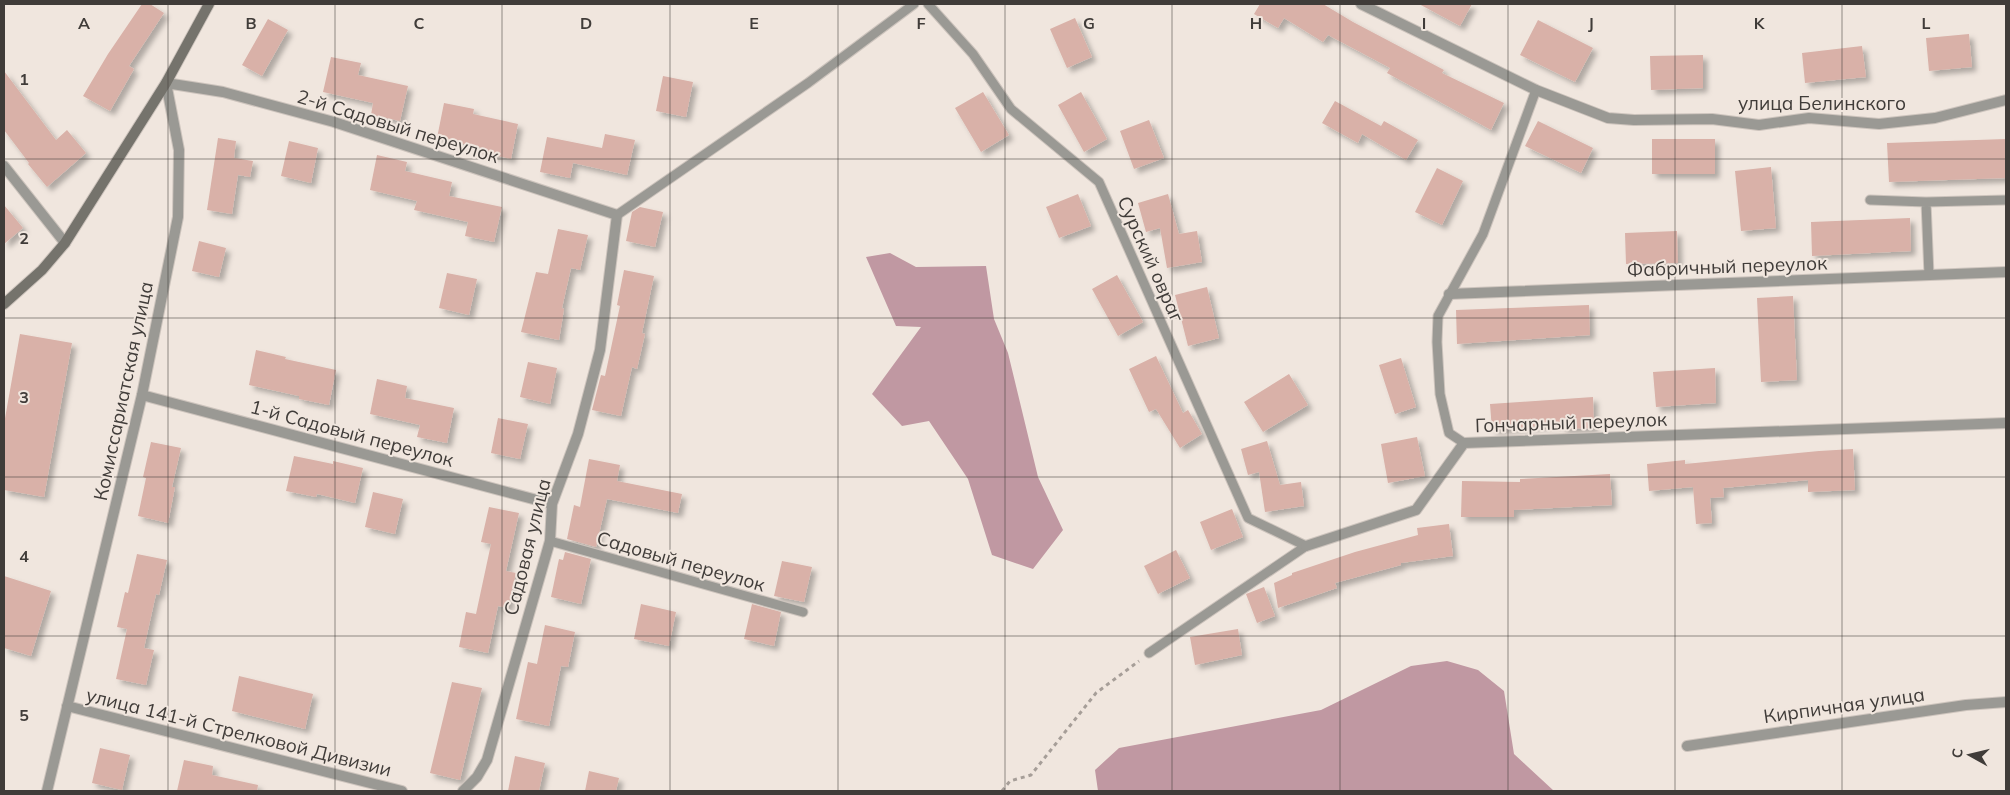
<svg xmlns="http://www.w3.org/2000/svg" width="2010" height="795" viewBox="0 0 2010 795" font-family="Mulish,sans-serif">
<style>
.forest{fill:#c098a2}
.building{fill:#d9b1a8;filter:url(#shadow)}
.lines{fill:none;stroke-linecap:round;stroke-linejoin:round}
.lane-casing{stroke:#cdc4bd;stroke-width:11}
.street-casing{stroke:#cdc4bd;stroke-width:12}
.secondary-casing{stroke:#cdc4bd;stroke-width:12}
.path{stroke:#a69e98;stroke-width:3;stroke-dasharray:4 4;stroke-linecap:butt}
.lane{stroke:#9a9994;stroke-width:9}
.street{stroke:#9a9994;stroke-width:10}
.secondary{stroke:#75736c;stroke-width:10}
.grid{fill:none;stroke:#403c39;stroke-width:1;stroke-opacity:0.55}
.labels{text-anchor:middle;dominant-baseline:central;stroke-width:4;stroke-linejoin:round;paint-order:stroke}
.street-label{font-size:19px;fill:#403c39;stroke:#f0e6de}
.grid-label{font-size:16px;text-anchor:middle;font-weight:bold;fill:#403c39;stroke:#f0e6de;stroke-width:4;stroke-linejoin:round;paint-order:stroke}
</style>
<defs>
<filter id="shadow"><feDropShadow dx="4.5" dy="4.5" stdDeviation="2.5" flood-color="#0004"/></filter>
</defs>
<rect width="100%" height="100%" fill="#f0e6de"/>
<!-- forest -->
<path class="forest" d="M890,253L916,267L986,266L994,319L1008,353L1038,477L1063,530L1033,569L992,555L968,479L929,421L902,426L872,394L921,327L896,326L866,257Z
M1447,661L1478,670L1504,691L1514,754L1554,791H1098L1095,770L1119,748L1321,710L1411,666Z"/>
<!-- building -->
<path class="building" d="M142,4H150L164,13L129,66L134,69L110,111L83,96L108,54Z
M1260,4H1323L1353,22L1444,70L1442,73L1504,103L1491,130L1387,73L1390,68L1328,35L1323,42L1284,18L1278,28L1254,14Z
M1419,4H1472L1460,26Z
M1075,18L1092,57L1067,68L1050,29Z
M268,19L288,30L262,76L242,65Z
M1538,20L1593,48L1575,82L1520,55Z
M1969,34L1972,67L1929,71L1926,38Z
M1862,46L1866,77L1805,83L1802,53Z
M1703,55V88L1651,90L1650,56Z
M331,57L361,63L358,75L408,86L400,121L371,115L373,103L323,92Z
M4,71L56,140L67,130L86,153L47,187L28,164L29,163L4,130Z
M663,76L693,82L686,117L656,111Z
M983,92L1009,135L981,152L955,108Z
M1081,92L1107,139L1084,152L1058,105Z
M1335,101L1381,126L1384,121L1418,140L1406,160L1362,134L1358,143L1322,123Z
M444,103L474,109L473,114L518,124L511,159L481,152L482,148L437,138Z
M1149,120L1164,158L1134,169L1120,131Z
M1538,121L1593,148L1581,173L1525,146Z
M605,134L635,140L627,175L573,163L570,178L540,172L547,137L602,148Z
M218,138L236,141L234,158L253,161L250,177L238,175L232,214L207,210Z
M1652,139H1715V174H1652Z
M2006,139V178L1889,182L1887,143Z
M289,141L318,148L311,183L281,176Z
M377,155L407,162L405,171L452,182L449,196L502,207L494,242L465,236L468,222L414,210L417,201L370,190Z
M1771,167L1776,228L1741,231L1735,171Z
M1437,168L1463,181L1442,225L1415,212Z
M1078,194L1091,226L1059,238L1046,207Z
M1168,194L1179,234L1197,231L1202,262L1167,268L1160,228L1146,232L1138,203Z
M4,205L23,228L4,244Z
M640,207L663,212L655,247L626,241L632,212Z
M1910,218L1911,251L1812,256L1811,222Z
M558,229L588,235L580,270L571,268L562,308L564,309L559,340L521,332L536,272L548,274Z
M1677,231L1678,263L1626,264L1625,233Z
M199,241L226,248L219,277L192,271Z
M624,270L654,276L642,333L645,334L637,369L632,367L621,416L592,410L601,375L605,376L620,306L617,305Z
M447,273L477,279L469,315L439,308Z
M1117,275L1143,322L1118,336L1092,289Z
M1207,287L1219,338L1188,346L1175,295Z
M1793,296L1797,380L1761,382L1757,298Z
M1589,305L1590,335L1457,344L1456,310Z
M20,334L72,343L44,497L4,490V424Z
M256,350L286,357L285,359L336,370L329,405L299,399V396L249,385Z
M1156,356L1183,413L1188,410L1202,434L1180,448L1156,409L1149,412L1129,369Z
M1401,358L1416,407L1395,414L1379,365Z
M528,362L557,368L550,404L520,397Z
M1715,368L1716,403L1656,407L1653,372Z
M1289,374L1308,405L1263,432L1244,402Z
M377,379L407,386L405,398L454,408L447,443L417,437L420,425L370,414Z
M1593,397L1594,428L1562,429V424L1492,430L1490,404Z
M498,418L528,424L520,459L491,453Z
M1417,437L1425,476L1388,483L1381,444Z
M1267,441L1280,485L1301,482L1304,506L1265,512L1259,472L1248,475L1241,449Z
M151,442L181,448L172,487H175L168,523L138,516L146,478L143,477Z
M1853,449L1855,490L1808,492V480L1723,488L1724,497L1710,498L1712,523L1696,524L1693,487L1649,491L1647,464L1685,460V464L1819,451Z
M294,456L333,464V461L363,468L355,503L317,494L316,497L286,491Z
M589,459L620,465L617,481L682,494L678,513L607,499L596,547L567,539L574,505L580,507Z
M1610,474L1612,505L1514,510V517H1461L1462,481L1520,482V479Z
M373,492L403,499L395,534L365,527Z
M489,507L519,513L506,571L516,573L508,608L498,606L488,653L459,647L466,612L476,614L491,544L481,542Z
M1232,509L1243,537L1211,550L1200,522Z
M1449,524L1453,556L1401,563V565L1335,583L1337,588L1278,608L1274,583L1292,575V573L1355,552L1418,535L1417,528Z
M1176,550L1190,578L1158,594L1144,566Z
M565,552L591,559L581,604L551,597L559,559L563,560Z
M137,554L167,560L159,595L156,594L144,648L154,650L146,685L116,679L127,629L117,627L125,592L128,593Z
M782,561L812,567L804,602L774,596Z
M4,576L51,591L31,656L4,648Z
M1264,587L1275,616L1257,623L1246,594Z
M641,604L676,612L669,646L634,639Z
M752,604L781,612L774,646L744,639Z
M545,625L575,632L568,667L561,666L549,726L516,719L528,662L537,664Z
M1238,629L1242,655L1195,665L1190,637Z
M239,676L313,694L305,729L232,711Z
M452,682L482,688L460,780L430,773Z
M100,748L130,755L122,790L92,783Z
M515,756L545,763L539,791H508Z
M184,760L213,766L212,775L258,785L257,791H177Z
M589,771L619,778L616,791H585Z"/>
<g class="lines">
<defs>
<path id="lane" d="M928,4L973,54L1011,109L1099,182L1248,518L1306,546
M1870,200L1926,202L2006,200
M1926,202L1929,275
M617,215L808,83L914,4
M1464,443L1449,433L1440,394L1437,342L1438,316L1483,234L1536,90
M550,541L803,612
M1149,653L1306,546"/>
<path id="street" d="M1361,4L1536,90L1608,118L1634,120L1712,119L1759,125L1809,118L1879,124L1935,118L2006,100
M4,166L65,243
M1449,294L2006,272
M142,395L552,504
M1306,546L1416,510L1464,443L2006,423
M67,706L402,791
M1687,746L1966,705L2006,702
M47,791L142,395L178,217L179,150L166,83L223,92L334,122L617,215L600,350L578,434L552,504L550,541L487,760L477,777L463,791"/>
<path id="secondary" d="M4,304L42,270L65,243L166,83L209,4"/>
</defs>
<!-- lane casing -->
<use href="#lane" class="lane-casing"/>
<!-- street casing -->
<use href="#street" class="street-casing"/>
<!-- secondary casing -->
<use href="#secondary" class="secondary-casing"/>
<!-- path -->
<path class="path" d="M1002,791L1010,781L1031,775L1096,693L1139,661"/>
<!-- lane -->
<use href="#lane" class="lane"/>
<!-- street -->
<use href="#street" class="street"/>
<!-- secondary -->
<use href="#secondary" class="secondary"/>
</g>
<!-- grid -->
<path class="grid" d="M168,4V791M335,4V791M502,4V791M670,4V791M838,4V791M1005,4V791M1172,4V791M1340,4V791M1508,4V791M1675,4V791M1842,4V791M4,159H2006M4,318H2006M4,477H2006M4,636H2006"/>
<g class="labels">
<!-- street labels -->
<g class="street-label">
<text x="1822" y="103">улица Белинского</text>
<text transform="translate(398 126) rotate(17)">2-й Садовый переулок</text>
<text transform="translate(1151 259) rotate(66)">Сурский овраг</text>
<text transform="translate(1727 266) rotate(-2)">Фабричный переулок</text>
<text transform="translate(123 391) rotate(-78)">Комиссариатская улица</text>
<text transform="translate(1571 422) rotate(-2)">Гончарный переулок</text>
<text transform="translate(352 433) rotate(15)">1-й Садовый переулок</text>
<text transform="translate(527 547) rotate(-76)">Садовая улица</text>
<text transform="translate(681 561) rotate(16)">Садовый переулок</text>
<text transform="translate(1844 705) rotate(-8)">Кирпичная улица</text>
<text transform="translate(239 732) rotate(14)">улица 141-й Стрелковой Дивизии</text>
</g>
</g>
<g class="grid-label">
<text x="84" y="29">A</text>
<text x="251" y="29">B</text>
<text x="419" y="29">C</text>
<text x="586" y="29">D</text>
<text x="754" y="29">E</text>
<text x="921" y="29">F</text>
<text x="1089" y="29">G</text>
<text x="1256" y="29">H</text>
<text x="1424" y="29">I</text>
<text x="1591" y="29">J</text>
<text x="1759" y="29">K</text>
<text x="1926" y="29">L</text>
<text x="24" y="85">1</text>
<text x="24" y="244">2</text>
<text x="24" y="403">3</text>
<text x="24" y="562">4</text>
<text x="24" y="721">5</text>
</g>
<!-- border -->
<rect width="2010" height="795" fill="none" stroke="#403c39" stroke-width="10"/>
<!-- north arrow -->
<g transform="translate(1970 755) rotate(278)" stroke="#f0e6de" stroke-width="4" paint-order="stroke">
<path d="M0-4L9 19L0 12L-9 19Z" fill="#403c39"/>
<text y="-8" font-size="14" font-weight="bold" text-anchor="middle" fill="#403c39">С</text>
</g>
</svg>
